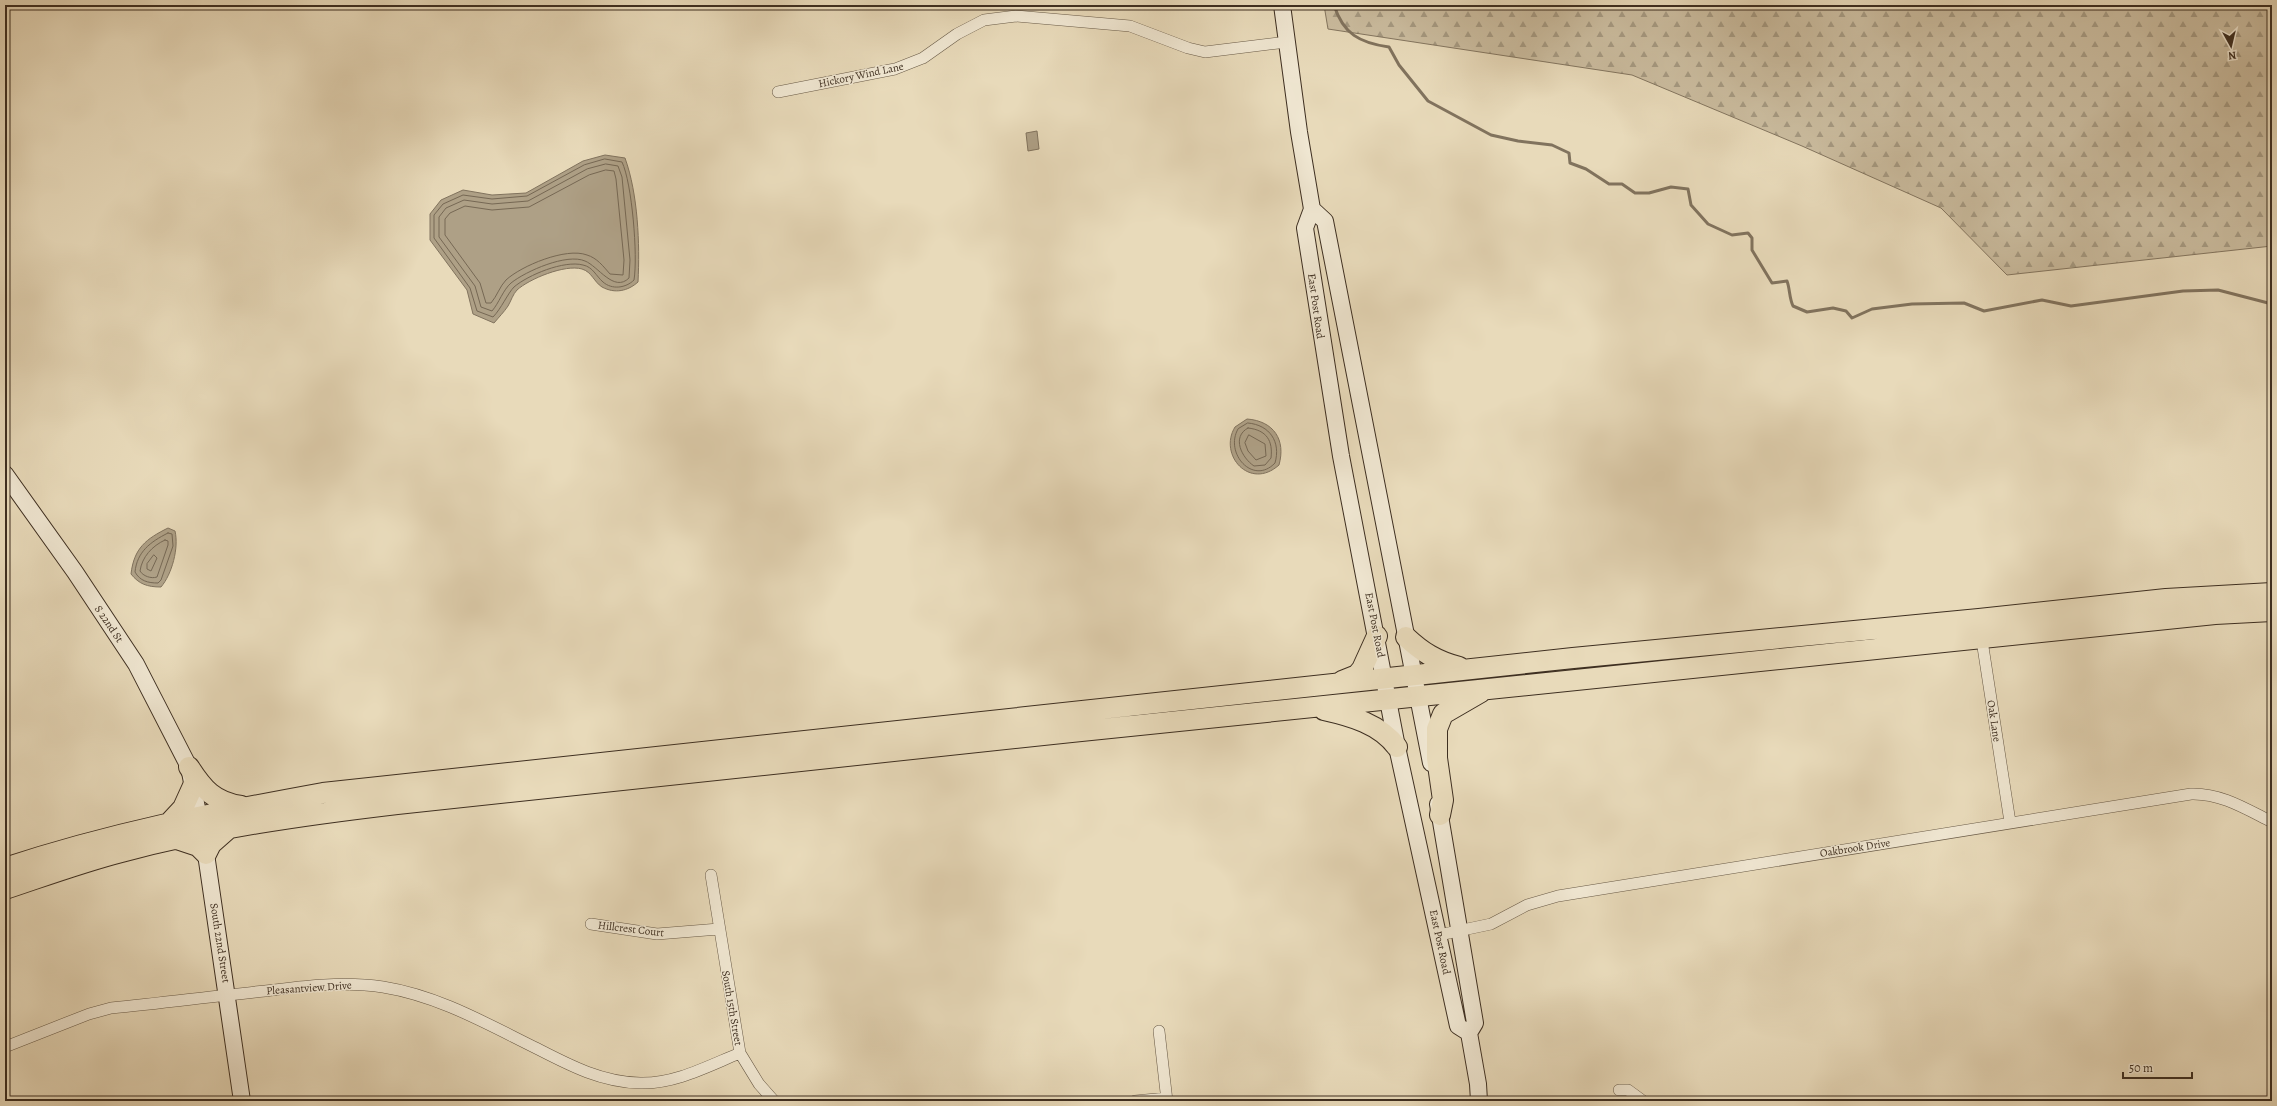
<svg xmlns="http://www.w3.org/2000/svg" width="2277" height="1106" viewBox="0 0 2277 1106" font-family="Alegreya,serif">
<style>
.forest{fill:url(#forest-firs);stroke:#847660}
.water{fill:#aea086;stroke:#81735e}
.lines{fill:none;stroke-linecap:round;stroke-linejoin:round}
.shore{stroke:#766854;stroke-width:1}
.stream{stroke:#81735e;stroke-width:3}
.street-casing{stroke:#685a47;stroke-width:12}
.secondary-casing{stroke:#3e2f21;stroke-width:18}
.highway-casing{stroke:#3e2f21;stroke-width:22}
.street{stroke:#f0e7d2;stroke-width:11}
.secondary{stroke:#f0e7d2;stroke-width:16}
.highway{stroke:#e8daba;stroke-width:20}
.labels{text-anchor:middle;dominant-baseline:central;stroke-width:3;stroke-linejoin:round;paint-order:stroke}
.street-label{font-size:11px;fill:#3e2f21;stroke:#f0e7d2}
</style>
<defs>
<pattern id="forest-firs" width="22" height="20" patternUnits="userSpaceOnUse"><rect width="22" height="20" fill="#cbbda0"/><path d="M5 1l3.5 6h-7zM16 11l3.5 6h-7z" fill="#a69a82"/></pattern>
</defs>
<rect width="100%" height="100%" fill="#e8daba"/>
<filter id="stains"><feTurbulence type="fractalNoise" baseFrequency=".005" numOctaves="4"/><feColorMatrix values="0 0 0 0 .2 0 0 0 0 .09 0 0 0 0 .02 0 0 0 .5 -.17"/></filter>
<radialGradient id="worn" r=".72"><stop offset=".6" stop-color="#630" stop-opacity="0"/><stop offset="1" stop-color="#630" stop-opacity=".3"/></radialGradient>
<!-- forest -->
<path class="forest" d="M1324,5H2272V246L2007,275L1941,208L1802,146L1632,75L1328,29Z"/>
<!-- water -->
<path class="water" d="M1037,131L1039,149L1028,151L1026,133Z
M605,155L625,158C638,194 640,244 638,282C628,291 615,294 602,287C594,282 592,272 582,269C565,264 529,279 517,290C513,294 511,301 508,306C504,312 499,317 494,323L473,314L467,290L430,240V214L441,200L463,190L492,195L526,193L583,161Z
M1247,419C1274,421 1286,440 1279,465C1250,491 1218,455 1235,427Z
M168,528L175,531C179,548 172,574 161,587C147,587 139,584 131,574C134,548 146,539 168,528Z"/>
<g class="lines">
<!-- shore -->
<path class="shore" d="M605,159L622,162C632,183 638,256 634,280C626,288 612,290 603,282C596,276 593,267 583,265C564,260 528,275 514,287C508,293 501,309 493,317L477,311L470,288L434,238V215L443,204L463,195L492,199L527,196L584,165Z
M606,164L618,166L622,177L630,260L629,278C614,293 598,266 585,261C567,253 526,271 511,283C503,290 499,303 492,311L481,307L475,286L439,237V217L446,208L464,200L492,204L528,201L587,169Z
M606,170L614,171L616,179L624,260L623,275L610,274C603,266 597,258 587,255C566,247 521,266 506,280C500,286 497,296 491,303H486L480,283L445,235V219L450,213L465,206L492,210L529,207L589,175Z
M1248,423C1270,425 1281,442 1275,463C1253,486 1224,453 1238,429Z
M1248,428C1267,430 1273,441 1271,458L1265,465L1254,466C1242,458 1231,437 1248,428Z
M1249,435L1265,444L1266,456L1256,460L1248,451L1245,443Z
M168,533L172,534L173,546L161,580L158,583C148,583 140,581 135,572C137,552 150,542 168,533Z
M165,540L168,541V545L157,577C151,579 143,576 140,571C142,557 152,546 165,540Z
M154,555L157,558L151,571L147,569V564Z"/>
<!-- stream -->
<path class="stream" d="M1334,5C1343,34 1360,43 1389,47L1399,65L1428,101L1491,135L1518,141L1552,145L1569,153L1570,163L1586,169L1609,184H1622L1635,193H1649L1671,187L1688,189L1691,205L1708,224L1732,235L1748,233L1752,238V250L1772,283L1787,281C1790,289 1789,297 1793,306L1807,312L1833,308L1846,311L1852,318L1872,309L1912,304L1964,303L1984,311L2042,300L2071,306L2183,291L2218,290L2272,304"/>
<defs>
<path id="street" d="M778,92L895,69L923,58L957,34L984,20L1016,16L1130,26L1188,48L1205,52L1287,42
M1981,634L2010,822
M711,875L740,1053L759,1084L774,1101
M591,924L657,934L719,929
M1439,935L1491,924L1527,905L1558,896L2191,794C2221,793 2246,809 2272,822
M1159,1031L1167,1101
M5,1047L89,1014L111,1008C163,1003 214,996 265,991C304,986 344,981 383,987C439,996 487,1024 538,1049C571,1066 602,1082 640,1083C675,1084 708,1066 740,1053
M1619,1090H1628L1643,1101
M1135,1101L1167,1098"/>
<path id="secondary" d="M1282,5L1299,132L1312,209L1305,228L1341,456L1397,747L1458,1026L1469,1033L1478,1084L1479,1101
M1312,209L1325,221L1431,763
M5,474L75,572L136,664L189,767L206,854L242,1101
M1438,804L1475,1023L1469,1033"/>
<path id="highway" d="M1406,637C1422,652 1436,661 1459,667
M1342,681L1357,675L1362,669L1377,636
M1324,710C1351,716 1380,724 1397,747
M189,767C203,789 214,802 241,806
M1440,815L1443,800L1437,758V729L1443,714L1481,692
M170,822L183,808L193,786
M177,839L198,846L206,854L211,844L228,829
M5,868C111,833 213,813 323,793L1573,658L1979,619L2166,599L2272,593
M5,889C44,876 82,862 121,852C211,828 304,815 397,804C1003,740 1608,673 2215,614L2272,611"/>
</defs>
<!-- street casing -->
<use href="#street" class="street-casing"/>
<!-- secondary casing -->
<use href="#secondary" class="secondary-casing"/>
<!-- highway casing -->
<use href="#highway" class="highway-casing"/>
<!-- street -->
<use href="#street" class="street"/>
<!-- secondary -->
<use href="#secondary" class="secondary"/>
<!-- highway -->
<use href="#highway" class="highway"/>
</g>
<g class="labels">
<!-- street labels -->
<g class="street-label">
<text transform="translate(861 75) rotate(-12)">Hickory Wind Lane</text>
<text transform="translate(1316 306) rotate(82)">East Post Road</text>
<text transform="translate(109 624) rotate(56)">S 22nd St</text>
<text transform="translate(1375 625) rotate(79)">East Post Road</text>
<text transform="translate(1994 721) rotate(81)">Oak Lane</text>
<text transform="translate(1855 848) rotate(-9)">Oakbrook Drive</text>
<text transform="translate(631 929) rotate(7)">Hillcrest Court</text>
<text transform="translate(1440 942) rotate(78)">East Post Road</text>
<text transform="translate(220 943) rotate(81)">South 22nd Street</text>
<text transform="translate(309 988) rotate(-4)">Pleasantview Drive</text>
<text transform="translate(732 1008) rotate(80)">South 15th Street</text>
</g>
</g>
<!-- margin -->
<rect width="2277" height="1106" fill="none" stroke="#e8daba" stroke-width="20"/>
<rect x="6" y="6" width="2265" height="1094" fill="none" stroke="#3e2f21" stroke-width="2"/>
<rect x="10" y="10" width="2257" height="1086" fill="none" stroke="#3e2f21"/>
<!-- north arrow -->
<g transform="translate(2231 46) rotate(172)" stroke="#f0e7d2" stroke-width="3" paint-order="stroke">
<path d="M0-3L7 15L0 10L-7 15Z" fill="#3e2f21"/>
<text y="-6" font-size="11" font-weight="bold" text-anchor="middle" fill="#3e2f21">N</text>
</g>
<!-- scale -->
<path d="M2123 1072v6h69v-6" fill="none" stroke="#3e2f21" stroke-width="2"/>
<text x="2129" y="1072" font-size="12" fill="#3e2f21" stroke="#f0e7d2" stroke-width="3" paint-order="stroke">50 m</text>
<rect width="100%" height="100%" filter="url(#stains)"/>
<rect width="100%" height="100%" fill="url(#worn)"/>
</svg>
